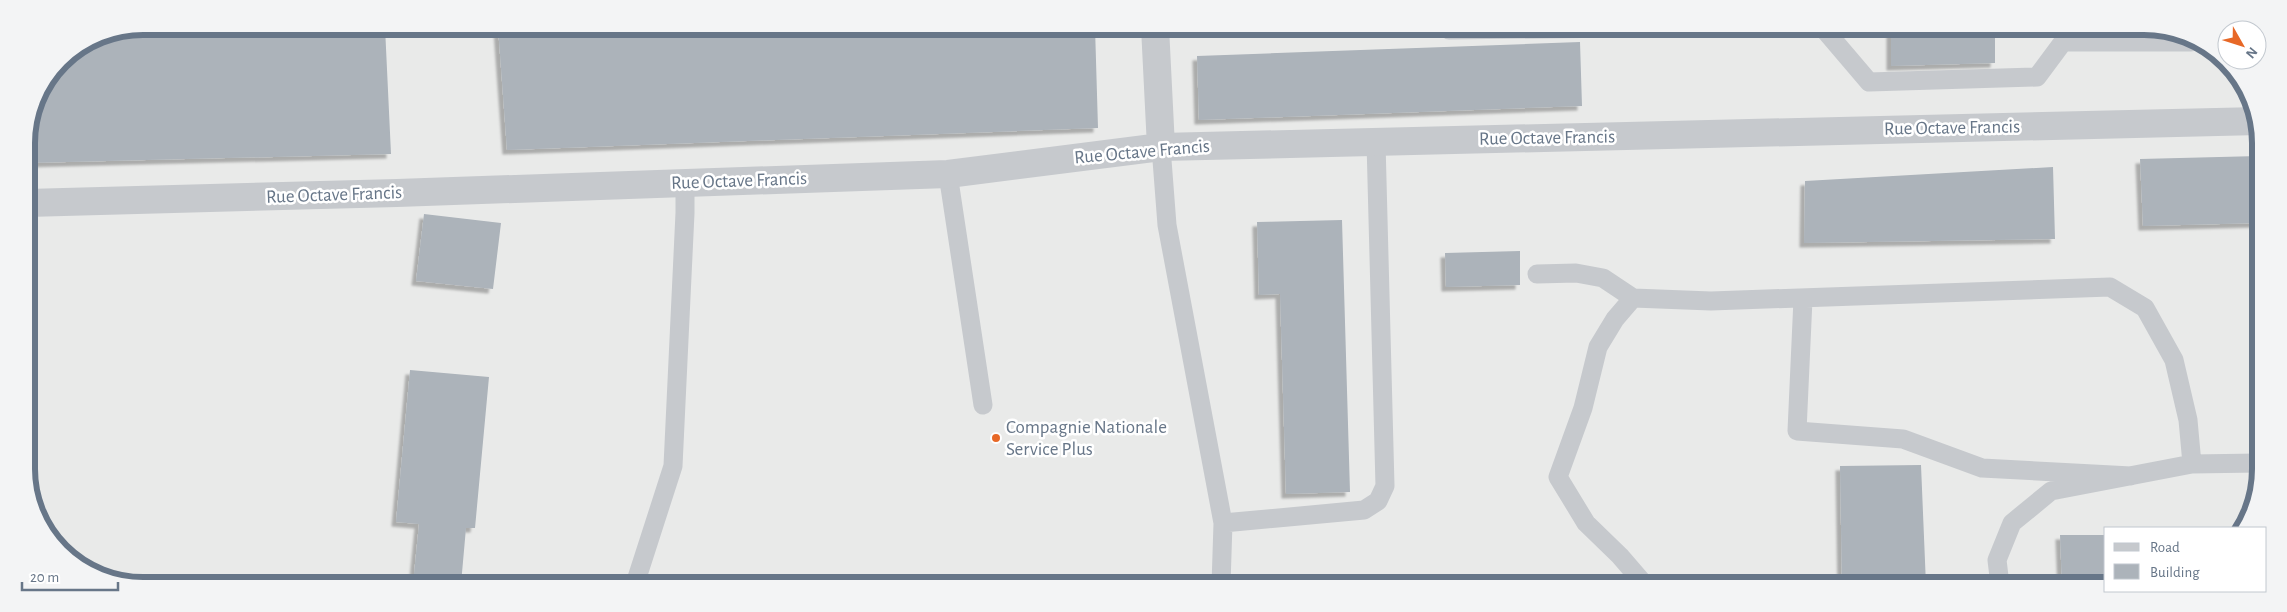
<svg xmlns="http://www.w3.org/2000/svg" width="2287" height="612" viewBox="0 0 2287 612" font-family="'Alegreya Sans',sans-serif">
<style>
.built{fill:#e9eae9}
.building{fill:#acb3ba;filter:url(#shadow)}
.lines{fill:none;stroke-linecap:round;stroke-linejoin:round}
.lane{stroke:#c6c9cd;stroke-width:19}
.street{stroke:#c6c9cd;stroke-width:28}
.poi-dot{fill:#e76827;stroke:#fff;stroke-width:2}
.labels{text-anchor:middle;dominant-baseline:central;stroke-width:5;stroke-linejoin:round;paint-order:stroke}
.street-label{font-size:19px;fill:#677688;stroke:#fff}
.poi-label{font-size:19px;fill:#677688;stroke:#fff;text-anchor:start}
.rim{fill:none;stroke:#677688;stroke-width:6}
</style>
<defs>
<filter id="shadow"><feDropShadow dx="-4.5" dy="4.5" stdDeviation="1" flood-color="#0004"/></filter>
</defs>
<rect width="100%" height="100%" fill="#f8f9f6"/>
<!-- built -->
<path class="built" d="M143,26L2167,29L2227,61L2259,121L2258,492L2237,528H2106V585L120,583L60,551L29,492L26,136L61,60L99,35Z"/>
<!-- building -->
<path class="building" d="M143,26L385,27L391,154L27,163L26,136L38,92L61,60L99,35Z
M498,27H1095L1098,128L507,150Z
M1891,28H1995V63L1891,66Z
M1580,42L1582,106L1199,120L1197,56Z
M2259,156V223L2143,226L2140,159Z
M2053,167L2055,239L1804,243L1805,181Z
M424,214L501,223L493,289L416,281Z
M1342,220L1350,492L1286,494L1280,294L1259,295L1257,222Z
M1520,251V285L1446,287L1445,253Z
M410,370L489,377L475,528H466L461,584H413L419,524L396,522Z
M1921,465L1926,585H1842L1840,466Z
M2060,535H2106V585H2062Z"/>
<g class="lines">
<!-- lane -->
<path class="lane" d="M1449,28V30L1622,28
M1823,28L1869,82L2037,77L2063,42H2191
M1161,147L1167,225L1223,523L1221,585
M948,174L983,405
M1537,274L1576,273L1603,278L1633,298L1711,301L2110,287L2145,308L2174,360L2188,420L2192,464
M1633,298L1615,319L1598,347L1583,408L1558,477L1586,523L1620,556L1645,585
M1803,299L1797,431L1903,439L1982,468L2131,476
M1223,523L1364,510L1378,501L1385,486L1376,142
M635,584L673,466L685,213V183
M2000,585L1997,560L2012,523L2051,491L2192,464L2258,463"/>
<!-- street -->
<path class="street" d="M1155,27L1161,147
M27,203L397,193L948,174L1161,147L2259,121"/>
</g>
<!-- markers -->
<circle class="poi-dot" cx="996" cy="438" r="5"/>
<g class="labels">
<!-- street labels -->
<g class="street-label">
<text transform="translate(1952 128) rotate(-1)">Rue Octave Francis</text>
<text transform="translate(1547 138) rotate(-1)">Rue Octave Francis</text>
<text transform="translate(1142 152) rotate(-5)">Rue Octave Francis</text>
<text transform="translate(739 181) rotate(-2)">Rue Octave Francis</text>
<text transform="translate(334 195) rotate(-2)">Rue Octave Francis</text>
</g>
<!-- poi labels -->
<g class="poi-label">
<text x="1006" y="427">Compagnie Nationale<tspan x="1006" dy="22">Service Plus</tspan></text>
</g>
</g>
<!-- crop -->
<path d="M0 0H2287V612H0ZM143 35H2144A108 108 0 0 1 2252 143V469A108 108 0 0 1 2144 577H143A108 108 0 0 1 35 469V143A108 108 0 0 1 143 35Z" fill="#f3f4f5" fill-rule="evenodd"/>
<path class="rim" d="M143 35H2144A108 108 0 0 1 2252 143V469A108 108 0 0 1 2144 577H143A108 108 0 0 1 35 469V143A108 108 0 0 1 143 35Z"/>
<!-- legend -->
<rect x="2104" y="527" width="162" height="65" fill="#ffffff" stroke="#c2c8cf"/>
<rect x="2114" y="543" width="25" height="8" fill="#c6c9cd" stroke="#c2c8cf"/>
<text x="2150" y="552" font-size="15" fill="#677688">Road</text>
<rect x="2114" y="564" width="25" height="15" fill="#acb3ba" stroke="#c2c8cf"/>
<text x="2150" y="577" font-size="15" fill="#677688">Building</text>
<!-- north arrow -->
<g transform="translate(2242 45) rotate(129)"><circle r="24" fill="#ffffff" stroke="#c2c8cf"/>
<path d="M0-4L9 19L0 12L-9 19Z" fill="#e76827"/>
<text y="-8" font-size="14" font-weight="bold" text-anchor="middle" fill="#677688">N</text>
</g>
<!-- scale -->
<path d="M22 582v8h96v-8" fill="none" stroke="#677688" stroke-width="2.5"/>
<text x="30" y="582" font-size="15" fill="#677688" stroke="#ffffff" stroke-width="4" paint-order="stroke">20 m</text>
</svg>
